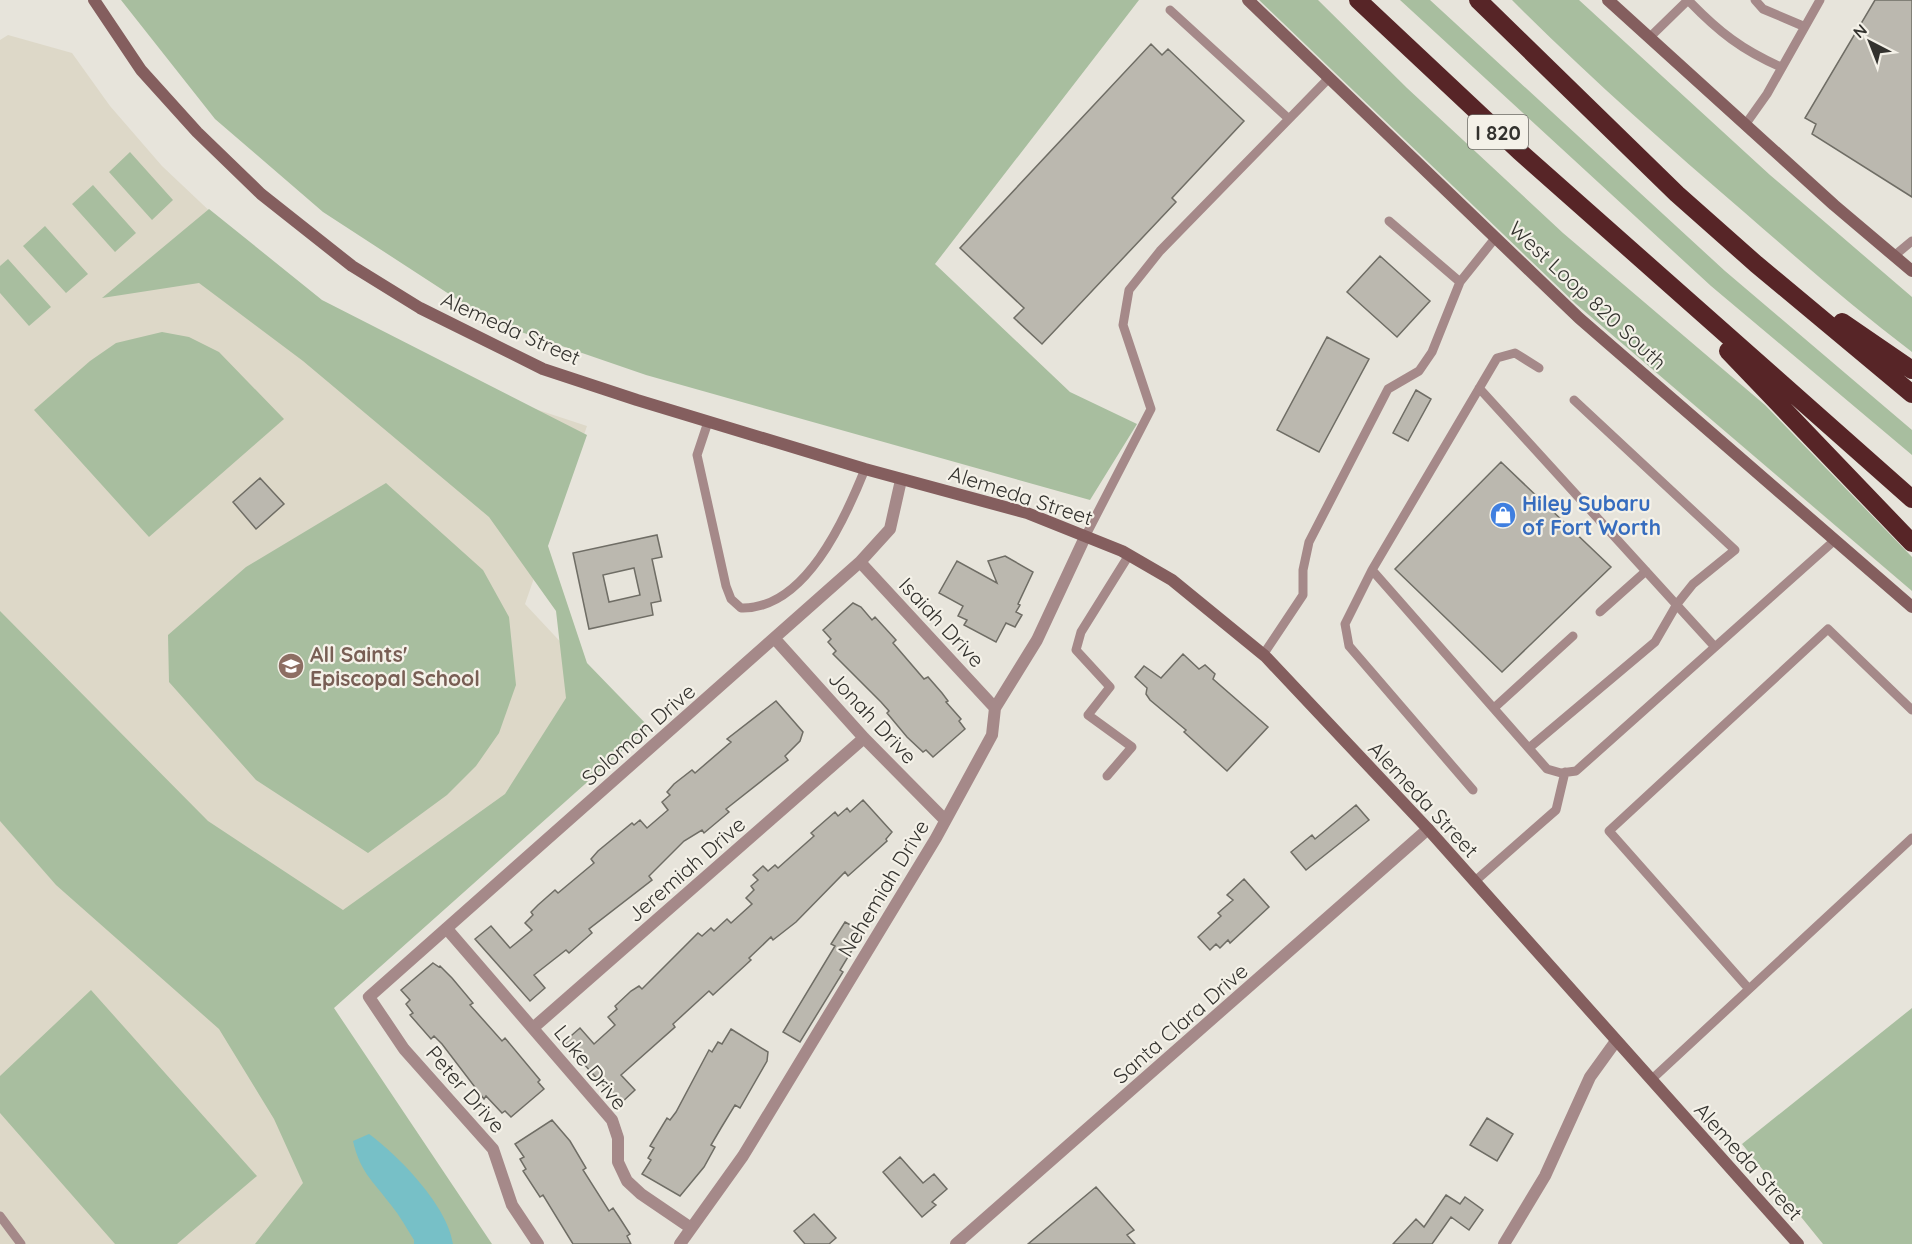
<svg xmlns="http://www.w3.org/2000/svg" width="1912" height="1244" viewBox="0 0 1912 1244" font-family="Quicksand,sans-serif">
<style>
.built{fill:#ddd8c8}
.green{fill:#a8be9f}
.water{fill:#77c0c7}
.building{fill:#bbb8af;stroke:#6f6d65;stroke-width:1.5;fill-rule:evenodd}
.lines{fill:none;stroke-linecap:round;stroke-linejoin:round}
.lane{stroke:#a58989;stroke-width:9}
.street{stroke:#a58989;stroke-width:12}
.secondary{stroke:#845e5e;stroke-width:12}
.highway{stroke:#572527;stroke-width:18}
.labels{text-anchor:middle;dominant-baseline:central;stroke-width:4.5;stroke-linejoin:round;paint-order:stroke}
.shield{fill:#f4f1e8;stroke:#6d6b66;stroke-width:1.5}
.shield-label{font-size:20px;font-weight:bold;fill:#33322e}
.street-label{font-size:21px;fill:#33322e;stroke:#f4f1e8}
.shop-label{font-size:21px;font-weight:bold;fill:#366cbe;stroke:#f4f1e8;text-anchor:start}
.education-label{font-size:21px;font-weight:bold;fill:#785e54;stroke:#f4f1e8;text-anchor:start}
</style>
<rect width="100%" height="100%" fill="#e7e4db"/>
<!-- built -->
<path class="built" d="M8,35L72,53L110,106L162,166L236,236L329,307L526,406L587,426L525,604L640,727L265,1064L416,1244H0V40Z"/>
<!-- green -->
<path class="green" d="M121,0H1139L935,264L1070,392L1137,424L1090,500L646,375L492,322L323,212L215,119Z
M1259,0H1318L1407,88L1563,233L1765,405L1912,557V591L1576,304Z
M1400,0H1430L1725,271L1912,430V455L1711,286Z
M1512,0H1579L1770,175L1912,297V352C1854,308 1799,260 1744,212C1665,144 1586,74 1512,0Z
M130,152L173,200L152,220L109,172Z
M93,185L136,233L115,252L72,204Z
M209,209L322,300L587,435L548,546L587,663L649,727L334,1008L492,1244H255L303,1183L274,1119L219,1029L56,885L0,821V611L208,821L343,910L505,794L566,698L556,611L489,517L303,361L199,283L102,298Z
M45,226L88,274L66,293L23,246Z
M8,259L51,307L29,326L0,293V266Z
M162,332L189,337L219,352L284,419L149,537L34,410L90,361L116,343Z
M386,483L483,570L509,617L516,685L499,733L476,766L447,795L368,853L256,780L169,682L168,635L246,567Z
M91,990L257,1176L177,1244H115L0,1113V1076Z
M1912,1008V1244H1823L1742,1144Z"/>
<!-- water -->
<path class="water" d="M369,1134C398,1155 448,1206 453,1244H414V1240C407,1229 400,1216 391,1205C373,1181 360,1172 353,1141Z"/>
<!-- building -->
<path class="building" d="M1875,0H1912V197L1812,134L1816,124L1805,118Z
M1151,44L1162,55L1168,49L1244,121L1172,198L1176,202L1042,344L1014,318L1024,308L960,248Z
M1380,256L1430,301L1397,337L1347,292Z
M1327,337L1369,359L1319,452L1277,430Z
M1416,390L1431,399L1408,441L1393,433Z
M1501,462L1611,567L1502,672L1395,569Z
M260,478L284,504L256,529L233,502Z
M657,535L662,557L652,559L661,601L651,603L653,615L589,629L573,553ZM634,568L640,595L609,602L603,575Z
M1005,556L1033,572L1018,604L1020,605L1016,612L1022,615L1015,627L1006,623L996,642L964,625L967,620L958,616L963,606L939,593L957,561L997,583L988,561Z
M853,603L861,607L872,620L875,617L896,640L893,643L924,679L928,677L942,693L948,701L946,702L961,719L959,721L965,729L933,757L926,750L923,752L907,737L887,713L889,711L881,702L833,654L836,651L828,642L831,639L823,630Z
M1183,654L1199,669L1205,665L1215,674L1213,679L1268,727L1227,771L1184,732L1186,730L1150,700L1146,694L1147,688L1135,677L1144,666L1161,678Z
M776,701L803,732L800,741L785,756L788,760L726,809L729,812L704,833L702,830L684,841L649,876L652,880L589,929L592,933L569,953L566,950L534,975L545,988L530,1001L475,939L491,926L510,948L532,930L525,923L533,915L531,912L538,905L555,890L558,893L594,863L591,859L598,851L632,823L634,825L640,820L647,828L668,810L662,802L670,795L667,792L674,784L692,770L695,773L731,742L727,739Z
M863,800L892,832L886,839L887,841L848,876L845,872L796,922L773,940L771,937L749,958L751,960L713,995L709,991L673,1024L675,1027L621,1075L635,1090L620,1104L564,1042L580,1028L594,1044L615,1025L608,1017L617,1009L615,1006L631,991L639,986L642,989L698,933L702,936L711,928L714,931L727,919L731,923L752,904L746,898L754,890L751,886L758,880L753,875L763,866L768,871L775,865L778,868L814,836L811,833L835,812L838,816L847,808L850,812Z
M1356,805L1369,820L1306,870L1291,852L1312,835L1315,839Z
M1244,879L1269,907L1230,943L1228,940L1220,948L1216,944L1210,950L1198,937L1221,916L1218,913L1233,900L1227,895Z
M845,922L863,932L840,970L843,972L800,1042L783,1032L835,946L831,944Z
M433,963L439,967L440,966L452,978L473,1003L470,1005L502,1041L505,1038L540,1080L538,1082L544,1089L511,1117L505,1111L502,1113L486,1096L484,1099L442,1044L434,1036L431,1039L410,1015L413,1013L406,1004L410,1000L401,990Z
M731,1029L768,1052L767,1061L740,1108L735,1105L721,1128L711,1145L715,1147L704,1167L680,1196L642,1174L651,1160L648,1158L654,1148L650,1146L667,1118L670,1120L676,1112L709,1050L712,1052L718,1042L722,1044Z
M1487,1118L1513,1134L1497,1161L1470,1145Z
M552,1120L570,1141L586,1168L583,1170L609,1211L613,1208L619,1217L630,1234L627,1236L631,1244H573L543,1195L540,1197L523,1171L526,1169L520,1159L524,1157L515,1144Z
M900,1157L923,1183L934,1174L947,1189L932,1202L936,1205L922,1217L883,1172Z
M1096,1187L1134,1230L1127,1235L1135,1244H1028Z
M1446,1195L1460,1204L1465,1197L1483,1210L1469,1230L1451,1217L1432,1244H1393L1416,1219L1424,1227Z
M814,1214L836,1238L829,1244H805L794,1231Z"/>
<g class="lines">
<!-- lane -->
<path class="lane" d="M1755,0L1763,9L1803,26
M1689,1C1719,32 1742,50 1781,67
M1170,10L1289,119
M1649,38L1688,0
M1745,125L1767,94L1820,0
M1389,221L1460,282
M1894,256L1912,241
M1539,368L1515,353L1497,358L1372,570L1547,769L1561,773L1576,771L1835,540
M1479,388L1715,647
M708,422L697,455L726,586L731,599L741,608C805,610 845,519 865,469
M1086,535L1151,409L1123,325L1129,290L1160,251L1329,78
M1372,570L1345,624L1349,646L1473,790
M1600,612L1646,571
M1263,655L1303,595V570L1309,542L1388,389L1419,371L1432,352L1460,282L1496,237
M1494,708L1573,636
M1529,748L1655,642L1677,604L1693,584L1735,550L1574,400
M1107,776L1132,747L1088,715L1110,687L1076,650L1081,632L1129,555
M1474,882L1556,810L1565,772
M1749,989L1609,831L1828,629L1912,710
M1651,1080L1912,838
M0,1216L21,1244"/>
<!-- street -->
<path class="street" d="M860,562L995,708
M775,639L864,738L945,820
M447,929L612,1120L618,1138V1162L627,1181L641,1194L691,1228
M533,1028L864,738
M538,1244L512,1205L493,1149L404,1049L369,997L860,562L890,529L901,480
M680,1244L743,1156L936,838L992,735L995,708L1037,640L1086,535
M956,1244L1428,829
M1504,1244L1545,1176L1590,1077L1616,1041"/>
<!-- secondary -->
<path class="secondary" d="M94,0L141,70L197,132L261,194L352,266L420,308L543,369L637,400L865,469L1027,513L1122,551L1172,580L1265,656L1428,829L1798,1244
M1248,0L1579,318L1912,607
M1608,0L1834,205L1912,271"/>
<!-- highway -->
<path class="highway" d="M1358,0L1519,151L1912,499
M1478,0L1677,194L1756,264L1912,394
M1842,322L1912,370
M1728,351L1912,543"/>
</g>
<!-- icons -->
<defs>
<symbol id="shop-disc" viewBox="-11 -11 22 22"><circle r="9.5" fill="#3f7fe0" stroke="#f4f1e8"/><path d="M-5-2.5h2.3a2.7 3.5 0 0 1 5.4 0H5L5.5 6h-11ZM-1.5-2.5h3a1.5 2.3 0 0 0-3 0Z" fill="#fff"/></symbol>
<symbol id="school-disc" viewBox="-11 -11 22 22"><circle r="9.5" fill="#8d6e63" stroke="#f4f1e8"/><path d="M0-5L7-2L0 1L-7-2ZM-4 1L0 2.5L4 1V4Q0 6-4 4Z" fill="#fff"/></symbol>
</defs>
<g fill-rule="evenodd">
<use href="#shop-disc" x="1488" y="500" width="30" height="30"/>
<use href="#school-disc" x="276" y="651" width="30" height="30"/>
</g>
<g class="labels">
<!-- shield labels -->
<rect class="shield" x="1468" y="115" width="60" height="34" rx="4.5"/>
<g class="shield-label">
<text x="1498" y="132">I 820</text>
</g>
<!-- street labels -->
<g class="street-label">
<text transform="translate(1588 295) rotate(43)">West Loop 820 South</text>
<text transform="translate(511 328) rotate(24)">Alemeda Street</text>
<text transform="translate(1021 495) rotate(18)">Alemeda Street</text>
<text transform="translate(942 622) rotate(47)">Isaiah Drive</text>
<text transform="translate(873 717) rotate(47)">Jonah Drive</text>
<text transform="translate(638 734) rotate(-41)">Solomon Drive</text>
<text transform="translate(1424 799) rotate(47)">Alemeda Street</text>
<text transform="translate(686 869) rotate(-41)">Jeremiah Drive</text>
<text transform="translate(883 888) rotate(-59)">Nehemiah Drive</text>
<text transform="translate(1180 1023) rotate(-41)">Santa Clara Drive</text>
<text transform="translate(591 1067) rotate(51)">Luke Drive</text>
<text transform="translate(466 1089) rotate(49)">Peter Drive</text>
<text transform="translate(1749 1161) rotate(48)">Alemeda Street</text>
</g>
<!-- shop labels -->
<g class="shop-label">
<text x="1522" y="503">Hiley Subaru<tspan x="1522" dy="24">of Fort Worth</tspan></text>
</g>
<!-- education labels -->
<g class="education-label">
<text x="310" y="654">All Saints'<tspan x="310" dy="24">Episcopal School</tspan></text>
</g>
</g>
<!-- north arrow -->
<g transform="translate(1870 42) rotate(318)" stroke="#f4f1e8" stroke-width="4.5" paint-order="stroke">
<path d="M0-4.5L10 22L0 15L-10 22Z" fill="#33322e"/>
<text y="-9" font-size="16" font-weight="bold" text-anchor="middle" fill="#33322e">N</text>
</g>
</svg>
